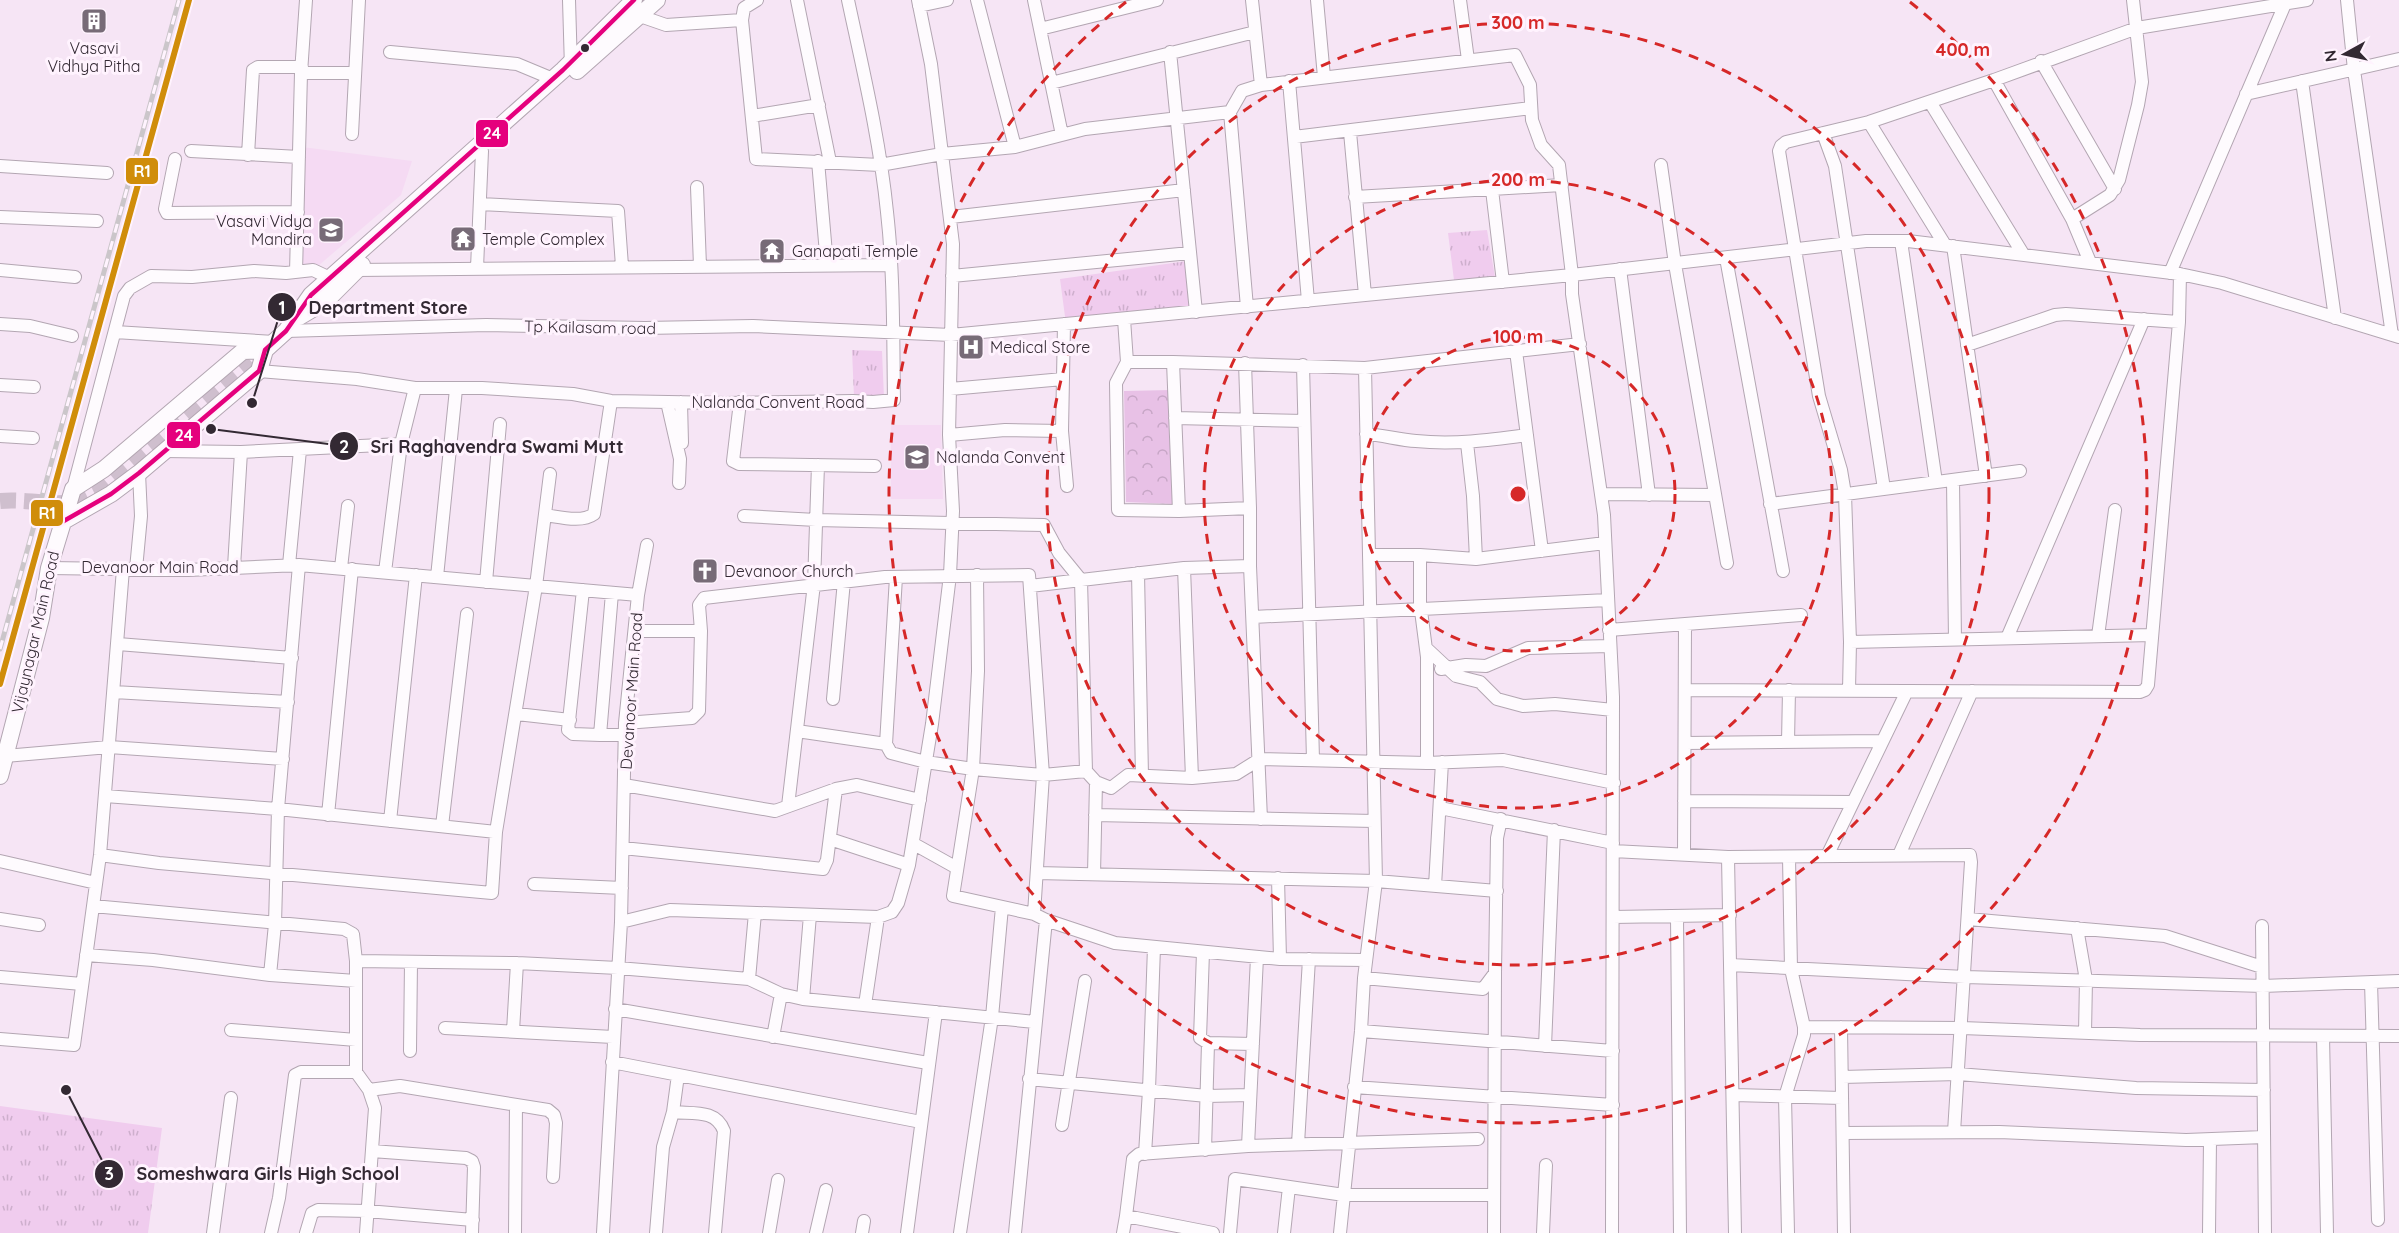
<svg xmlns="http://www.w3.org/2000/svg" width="2399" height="1233" viewBox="0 0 2399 1233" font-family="Quicksand,sans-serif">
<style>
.built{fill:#f5daf3}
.grass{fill:url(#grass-tufts)}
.forest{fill:url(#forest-crowns)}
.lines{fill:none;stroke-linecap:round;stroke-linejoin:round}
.secondary-tunnel{stroke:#cfbfce;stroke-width:16;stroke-dasharray:16 8;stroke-linecap:butt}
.street-casing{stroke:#b3a6b2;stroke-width:14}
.secondary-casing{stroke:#b3a6b2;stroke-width:18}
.street{stroke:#fefbfe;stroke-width:12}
.secondary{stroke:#fefbfe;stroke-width:16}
.rail-casing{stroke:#cbc6ca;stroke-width:5}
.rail{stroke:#fff3fe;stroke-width:3;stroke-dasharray:9;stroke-linecap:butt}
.bus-1-casing{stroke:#fff3fe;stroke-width:9}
.bus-1{stroke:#e5007d;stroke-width:4.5}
.rail-1-casing{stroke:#fff3fe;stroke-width:10}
.rail-1{stroke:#d08d0a;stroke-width:6}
.ring{fill:none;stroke:#d62828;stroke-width:3;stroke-dasharray:10 8}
.bus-dot{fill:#332933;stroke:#fff3fe;stroke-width:2}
.labels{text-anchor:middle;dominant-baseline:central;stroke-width:6;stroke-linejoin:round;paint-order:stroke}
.poi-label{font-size:16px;fill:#332933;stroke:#fff3fe;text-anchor:start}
.street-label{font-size:16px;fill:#332933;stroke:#fff3fe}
.centre{fill:#d62828;stroke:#fff3fe;stroke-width:3}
.ring-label{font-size:18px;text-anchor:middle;font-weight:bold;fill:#d62828;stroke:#fff3fe;stroke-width:6;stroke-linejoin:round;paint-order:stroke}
.leader{fill:none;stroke:#332933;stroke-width:2}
.callout-dot{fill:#332933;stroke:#fff3fe;stroke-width:2}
.mark-label{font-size:18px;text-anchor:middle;font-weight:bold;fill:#fff}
.callout-label{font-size:18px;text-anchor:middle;font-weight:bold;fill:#332933;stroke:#fff3fe;stroke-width:6;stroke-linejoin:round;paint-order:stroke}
.line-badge{stroke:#fff3fe;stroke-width:2}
.badge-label{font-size:16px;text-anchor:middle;font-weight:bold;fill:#fff}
</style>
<defs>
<pattern id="grass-tufts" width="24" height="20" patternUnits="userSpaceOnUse" patternTransform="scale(1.5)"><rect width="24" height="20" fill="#f0ccee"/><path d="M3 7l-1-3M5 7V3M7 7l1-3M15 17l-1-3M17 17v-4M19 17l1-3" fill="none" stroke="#ceafcd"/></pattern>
<pattern id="forest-crowns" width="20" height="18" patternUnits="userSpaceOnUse" patternTransform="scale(1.5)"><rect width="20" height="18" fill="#e8c1e6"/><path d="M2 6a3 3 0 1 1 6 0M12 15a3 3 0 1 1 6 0" fill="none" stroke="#c7a6c6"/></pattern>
</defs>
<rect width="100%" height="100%" fill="#f6e5f5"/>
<!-- built -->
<path class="built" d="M302,147L412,161L401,195L318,266L301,264Z
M891,425H941L943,499H891Z"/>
<!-- grass -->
<path class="grass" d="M1487,230L1495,277L1454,280L1448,233Z
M1187,261L1194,307L1066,324L1060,279Z
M852,350L882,351L884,398L854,397Z
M0,1106L162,1128L148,1233H0Z"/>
<!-- forest -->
<path class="forest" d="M1171,390L1173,504L1126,502L1124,391Z"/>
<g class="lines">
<!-- secondary-tunnel -->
<path class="secondary-tunnel" d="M0,501C22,499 43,504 64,503C75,502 86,496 96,491L250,360"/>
<defs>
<path id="street" d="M569,0L571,68
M757,0L744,8L742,20L756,159L880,165L942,154L1015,147L1085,129L1230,112
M797,0L830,162
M977,0L1015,147
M1034,0L1062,135
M1252,0L1261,85
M1317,0L1324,77
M1460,0L1468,60
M2347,0L2354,70L2392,335
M919,6L947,0
M640,16L666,25L742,20
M1040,29L1157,0
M390,52L517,64L553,79
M1170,52L1196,312
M2041,61L2115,189
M301,73H355
M1994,80L2072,219
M1289,81L1308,301
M2302,81L2335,318
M1051,83L1255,32
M2246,94L2399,59
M1930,102L2023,254
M752,116L819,105
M1869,122L1945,245
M1350,132L1365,295
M1823,133L1835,166L1884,489
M352,134L359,0
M1294,137L1531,108
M191,151L299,157
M248,155L253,70L258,67H302
M175,159L165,209L167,213L298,212
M818,161L827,265
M1661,165L1675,264L1727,563
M0,166L107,173
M697,187L700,266
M1492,190L1503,282
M1355,197L1562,185
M480,204L618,211L622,266
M0,217L97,221
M951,217L1184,190
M1901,241L1936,482
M1953,246L1986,476
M1726,258L1783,571
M2090,262L2072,219L2110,195L2119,180L2138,105L2142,82L2133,0
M353,268L356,270L890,265
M477,268L482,151
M1620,269L1649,495
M0,270L75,277
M296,272L301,73L306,0
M2170,273L2285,4
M952,276L1190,253
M1124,319L1127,362L1116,383L1118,510L1179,511L1250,508V566L1261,819
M0,324L30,326L72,336
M1064,324L1062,431L1067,486
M286,331L486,325L645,328L753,326L951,335L1572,275L1559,165L1541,145L1532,120L1530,85L1515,55L1261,85L1242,91L1230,112L1247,307
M115,332L274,342
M1967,345L2055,315L2066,314L2179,322
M1516,351L1542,551
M1127,362H1173L1365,368L1580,344
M1173,362L1179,511
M1245,363L1250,508
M1303,365L1313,760
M259,371L357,379L415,388H482L573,394L611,401L725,403L853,401L873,402L894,400C893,337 894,274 887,212C880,141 863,70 848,0
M0,385L34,387
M950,389L1063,379
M667,402L680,459L679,483
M681,402L682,443
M740,402L733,461L739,464L875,466
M1175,418L1304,421
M1366,434C1383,435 1399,440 1416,441C1454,445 1490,440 1527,435
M949,435L1005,430L1062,431
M0,436L33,438
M1467,443L1473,496L1476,559
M163,451L241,452L234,567
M241,452L401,444
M1953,480L1955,640
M73,489L124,296L130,288L151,276L192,277L254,271L286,273L313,270L330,278
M1601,494L1715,495
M1770,504L2020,471
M545,515C560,517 582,523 594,514L611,401
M744,516L816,520L1044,525L1059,553L1081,580L1086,771L1096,782L1111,788L1128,775L1192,778L1236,774L1260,759L1427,763L1503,760L1614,783
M1369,555H1420L1476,559L1605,543
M1420,555V603L1427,657V763
M289,565L300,450
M49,568L188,570L299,565L638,595
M341,568L348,506
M136,569L141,516L139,473
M385,572L401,444L415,388
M1138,573L1142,776
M977,575L978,671L973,769L1043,775L1086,771
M437,577L456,389
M896,577L886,744L891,753L926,762L973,769L953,896L1034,914L1046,920L1015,1233
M486,582L500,424
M1030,586L1184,568
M583,590L568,730L573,734L600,735
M612,593L600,735H624
M1253,617L1608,600
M1609,630L1801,615
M635,631H701
M2098,636L2115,510
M2007,638L2144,319
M1850,642L2152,635
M118,644L292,658
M1426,648L1456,676L1480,682L1497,699L1523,706L1555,704L1613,710
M1441,669L1466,665L1486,666L1528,648L1610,646
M1685,690L2140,692L2145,690L2148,685L2179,322L2180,274
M1849,690L1850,642L1845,494L1841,470L1819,396L1779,151L1781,146L1786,142L1869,122L1994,80L2137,28L2307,0
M114,692L288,702
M833,699L844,581
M517,714L570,720
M625,723L692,718L699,711L701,631L699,605L704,598L885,577L1029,575L1043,775L1034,914
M797,731L886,744
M1788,742L1789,690
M1685,743L1882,741
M5,756L109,747L283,759
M1192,778L1184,568L1250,566
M836,789L857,785L920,800
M105,796L278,809L496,832
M1684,801L1853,802
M788,806L814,584L818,465
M1440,808L1613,843
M328,815L352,569
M1095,815L1374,821
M390,821L416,575
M442,826L467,614
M830,839L909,865L932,724L950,575L953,511L949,435L953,244L931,64L918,0
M914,844L957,868
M623,848L823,869L827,860L836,789L775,811L624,785
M1613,851L1728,857L1970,855L1971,862L1954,1132
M100,855L159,863L492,893L496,832L536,586L550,474
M1684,855L1685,624
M1899,855L1972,691
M1827,856L1907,691
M1728,857L1735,1233
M0,861L96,883
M1037,873L1376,881L1497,891
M1094,874L1096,782
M1278,878L1280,959
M534,884L622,888
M1435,886L1442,762
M93,906L344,929L353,934L356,961V1072L369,1090L375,1108L366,1233
M1613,917L1730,915
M1677,917L1680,1233
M0,919L39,925
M1968,919L2165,936L2262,967
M1046,920L1115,943L1280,959L1366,960
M621,922L670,910L878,917L892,912L898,903L909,865
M2262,926L2265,1233
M2077,928L2086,980L2085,1033
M1203,952L1200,1038L1208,1043L1253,1044
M86,955L153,960L270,975L356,981
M356,961L517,963L618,968L749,979L781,994L803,999L1035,1022
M1731,965L1965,977L2263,986L2399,981
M270,975L275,924L278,809L299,565
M0,977L82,984
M1364,978L1483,989L1495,973L1497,838L1501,819
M749,979L755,913
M2371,982L2378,1220
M803,999L810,915
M865,1005L878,917
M615,1009L928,1063
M1804,1027L1962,1028L2140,1035L2399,1036
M1841,1027L1844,1233
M445,1028L613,1037
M231,1030L356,1040
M513,1031L517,963
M1361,1031L1613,1051
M2323,1036L2327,1233
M773,1037L781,994
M0,1039L74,1045L100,855L123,569
M1545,1046L1554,830
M410,1051L411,962
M612,1062L921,1122
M1842,1077L1958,1074L2136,1088L2264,1090
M1029,1079L1207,1096L1250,1095
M1354,1087L1613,1105
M369,1090L400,1086L548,1110L554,1115L556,1123L553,1177
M1734,1095L1842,1098
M673,1112C693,1114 716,1109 724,1131L715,1233
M1062,1125L1085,981
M1843,1133L1999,1132L2186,1140L2264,1137
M1298,1144L1309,959
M1248,1146L1257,957
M1205,1150L1208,1043
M372,1151L466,1158L472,1161L474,1167L472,1233
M1145,1154L1149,1090L1154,947
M1126,1216L1133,1159L1139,1154L1248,1146L1478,1139
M213,1233L231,1098
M271,1233L279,1198L295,1075L301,1072H356
M306,1233L312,1213L318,1210L367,1211L473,1220
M515,1233L516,1105
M603,1233L621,922L625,723L638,595L647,545
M656,1233L663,1147L673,1112L678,1075
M769,1233L778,1180
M816,1233L826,1190
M862,1233L864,1221
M907,1233L936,1012
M960,1233L992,1017L1002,907
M1123,1233L1126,1216L1213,1233
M1230,1233L1235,1179L1344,1195H1494
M1284,1233L1289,1187
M1340,1233L1361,1031L1364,978L1376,881L1365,368
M1494,1233L1495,973
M1543,1233L1546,1165
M1612,1233L1613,697L1604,515L1572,294V275L1866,241H1908L2180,274L2222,283L2399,337
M1788,1233L1785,1097L1804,1035V1027L1791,969L1789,857
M2209,1233L2210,1140"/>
<path id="secondary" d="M577,71L657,0
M299,317L326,301L362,265
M62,522L111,494L139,473L259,371L265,350L286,331L311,295L563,70L634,0
M0,776L41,618L49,568L73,489L104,469L243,351L265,350"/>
</defs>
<!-- street casing -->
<use href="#street" class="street-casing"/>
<!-- secondary casing -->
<use href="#secondary" class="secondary-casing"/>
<!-- street -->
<use href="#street" class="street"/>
<!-- secondary -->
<use href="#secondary" class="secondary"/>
<defs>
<path id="rail" d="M0,649L179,0"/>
</defs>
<!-- rail casing -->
<use href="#rail" class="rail-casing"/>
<!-- rail -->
<use href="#rail" class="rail"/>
<defs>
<path id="bus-1" d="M62,522L111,494L139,473L259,371L265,350L286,331L311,295L563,70L634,0"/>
</defs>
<!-- bus-1 casing -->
<use href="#bus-1" class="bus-1-casing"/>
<!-- bus-1 -->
<use href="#bus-1" class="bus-1"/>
<defs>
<path id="rail-1" d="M0,684L189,0"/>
</defs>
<!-- rail-1 casing -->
<use href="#rail-1" class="rail-1-casing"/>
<!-- rail-1 -->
<use href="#rail-1" class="rail-1"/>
</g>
<!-- distance rings -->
<g class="ring">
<circle cx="1518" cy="494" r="157"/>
<circle cx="1518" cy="494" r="314"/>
<circle cx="1518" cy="494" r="471"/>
<path d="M1910 2A629 629 0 1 1 1126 2"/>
</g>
<!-- icons -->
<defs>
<symbol id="building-square" viewBox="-11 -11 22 22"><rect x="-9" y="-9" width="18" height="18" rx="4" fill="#776b77" stroke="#fff3fe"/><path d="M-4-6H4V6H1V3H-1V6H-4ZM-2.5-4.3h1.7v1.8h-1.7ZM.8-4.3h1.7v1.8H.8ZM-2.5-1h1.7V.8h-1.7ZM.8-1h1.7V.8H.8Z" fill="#fff"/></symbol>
<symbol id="school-square" viewBox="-11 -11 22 22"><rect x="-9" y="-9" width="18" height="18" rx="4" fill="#776b77" stroke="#fff3fe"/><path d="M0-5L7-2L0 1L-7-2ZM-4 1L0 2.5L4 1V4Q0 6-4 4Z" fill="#fff"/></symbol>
<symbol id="temple-square" viewBox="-11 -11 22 22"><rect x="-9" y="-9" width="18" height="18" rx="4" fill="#776b77" stroke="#fff3fe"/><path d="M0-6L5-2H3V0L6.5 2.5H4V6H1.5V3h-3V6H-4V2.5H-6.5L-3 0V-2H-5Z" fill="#fff"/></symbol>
<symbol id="hospital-square" viewBox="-11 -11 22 22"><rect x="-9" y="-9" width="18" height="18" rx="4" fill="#776b77" stroke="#fff3fe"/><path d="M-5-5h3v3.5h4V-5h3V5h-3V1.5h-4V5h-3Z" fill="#fff"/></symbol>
<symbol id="church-square" viewBox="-11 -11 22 22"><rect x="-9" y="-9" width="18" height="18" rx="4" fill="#776b77" stroke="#fff3fe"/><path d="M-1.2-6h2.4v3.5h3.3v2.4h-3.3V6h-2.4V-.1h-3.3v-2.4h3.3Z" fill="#fff"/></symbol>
</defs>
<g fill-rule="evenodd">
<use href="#building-square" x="79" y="6" width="30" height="30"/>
<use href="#school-square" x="316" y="215" width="30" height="30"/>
<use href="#temple-square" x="448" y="224" width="30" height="30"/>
<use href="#temple-square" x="757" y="236" width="30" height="30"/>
<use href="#hospital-square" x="956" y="332" width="30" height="30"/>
<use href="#school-square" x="902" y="442" width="30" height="30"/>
<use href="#church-square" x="690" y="556" width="30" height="30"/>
</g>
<!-- markers -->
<circle class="bus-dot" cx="585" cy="48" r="5"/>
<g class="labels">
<!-- poi labels -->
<g class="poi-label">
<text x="94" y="48" text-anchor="middle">Vasavi<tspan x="94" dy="18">Vidhya Pitha</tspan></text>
<text x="312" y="221" text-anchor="end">Vasavi Vidya<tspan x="312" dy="18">Mandira</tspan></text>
<text x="482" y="239">Temple Complex</text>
<text x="792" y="251">Ganapati Temple</text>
<text x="990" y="347">Medical Store</text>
<text x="936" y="457">Nalanda Convent</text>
<text x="724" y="571">Devanoor Church</text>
</g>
<!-- street labels -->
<g class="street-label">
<text transform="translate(590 327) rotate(1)">Tp Kailasam road</text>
<text x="778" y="402">Nalanda Convent Road</text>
<text x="160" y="567">Devanoor Main Road</text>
<text transform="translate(35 632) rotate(-77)">Vijaynagar Main Road</text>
<text transform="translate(631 691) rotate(-86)">Devanoor Main Road</text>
</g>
</g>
<circle cx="1518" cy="494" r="9" class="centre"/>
<g class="ring-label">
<text x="1518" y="29">300 m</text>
<text x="1963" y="56">400 m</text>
<text x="1518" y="186">200 m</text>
<text x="1518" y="343">100 m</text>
</g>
<!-- callouts -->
<path class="leader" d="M252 403L282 307M211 429L344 446M66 1090L109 1174"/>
<g class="callout-dot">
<circle cx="252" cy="403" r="6"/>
<circle cx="211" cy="429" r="6"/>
<circle cx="66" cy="1090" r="6"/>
<circle cx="282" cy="307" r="15"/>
<circle cx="344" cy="446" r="15"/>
<circle cx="109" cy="1174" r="15"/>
</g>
<g class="mark-label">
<text x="282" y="314">1</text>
<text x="344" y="453">2</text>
<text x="109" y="1180">3</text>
</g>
<g class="callout-label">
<text x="388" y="314">Department Store</text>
<text x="497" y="453">Sri Raghavendra Swami Mutt</text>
<text x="268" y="1180">Someshwara Girls High School</text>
</g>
<g class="line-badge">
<rect x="475" y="119" width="34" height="29" rx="6" fill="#e5007d"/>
<rect x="125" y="157" width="34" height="28" rx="6" fill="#d08d0a"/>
<rect x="166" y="421" width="35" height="28" rx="6" fill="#e5007d"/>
<rect x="30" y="499" width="34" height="28" rx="6" fill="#d08d0a"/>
</g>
<g class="badge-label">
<text x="492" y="139">24</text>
<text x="142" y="177">R1</text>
<text x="184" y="441">24</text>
<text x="47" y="519">R1</text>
</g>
<!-- north arrow -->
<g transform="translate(2345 54) rotate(262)" stroke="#fff3fe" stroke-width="4.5" paint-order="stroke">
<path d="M0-4.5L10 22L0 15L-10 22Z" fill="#332933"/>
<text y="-9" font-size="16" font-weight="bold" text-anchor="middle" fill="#332933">N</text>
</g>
</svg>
